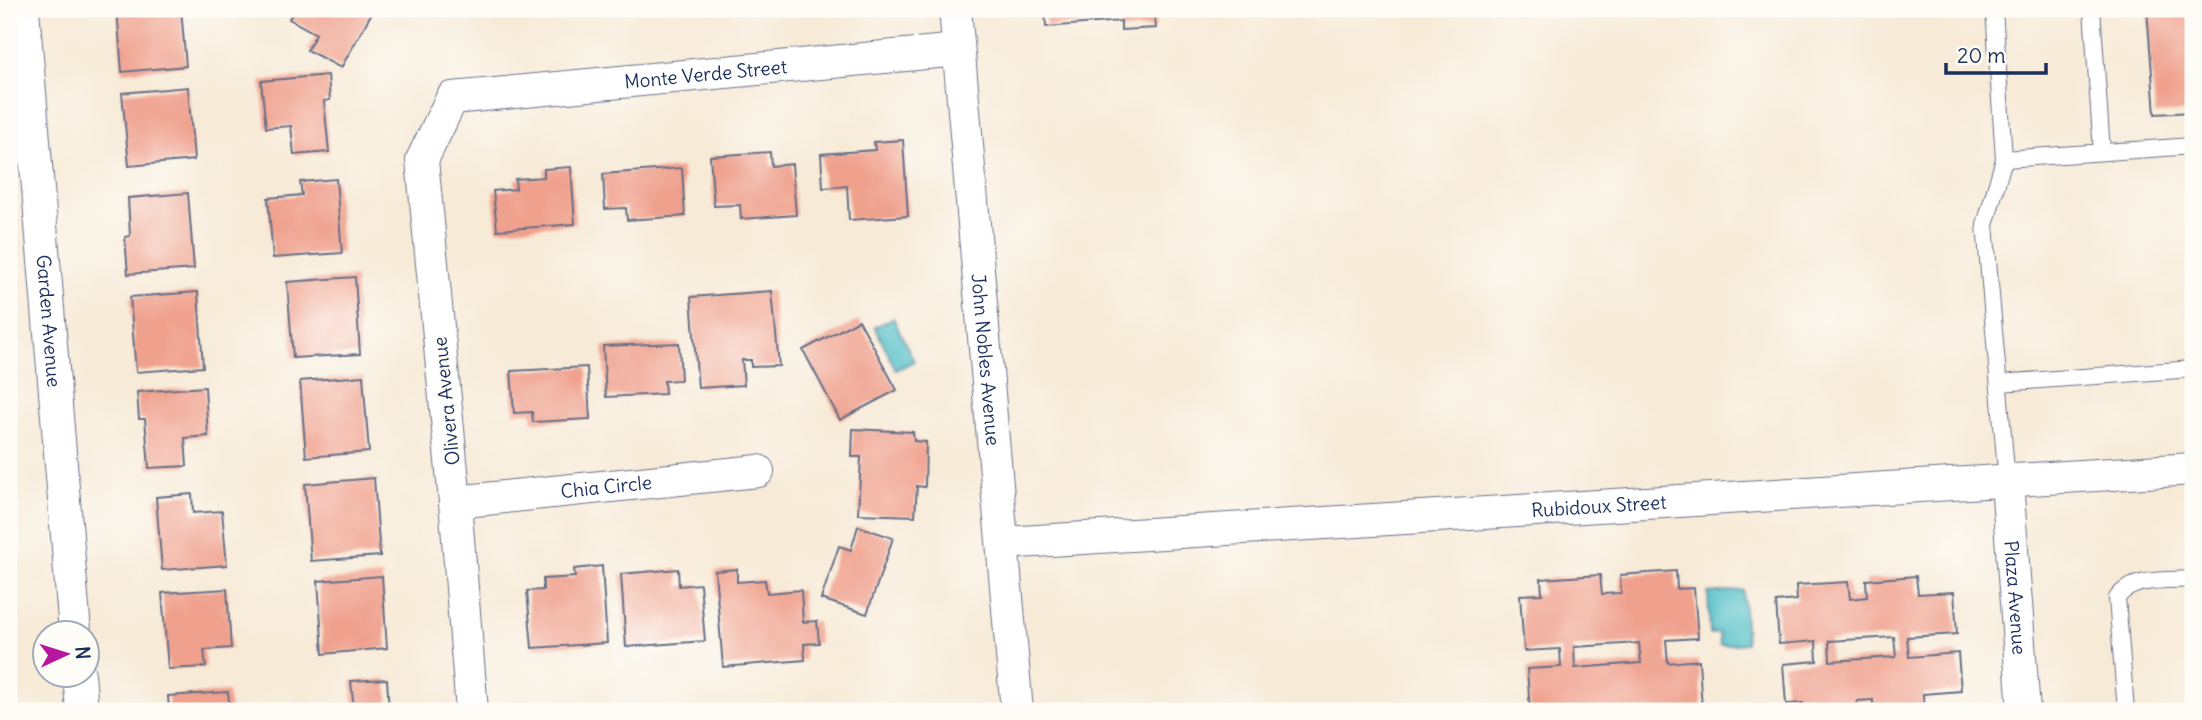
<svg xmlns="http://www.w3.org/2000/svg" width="2202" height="720" viewBox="0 0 2202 720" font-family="Delius,sans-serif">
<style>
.water{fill:#52c0c8;stroke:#367893;stroke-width:2}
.building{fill:#f0a18e;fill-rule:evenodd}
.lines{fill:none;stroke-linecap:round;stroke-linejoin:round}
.service-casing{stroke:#687088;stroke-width:18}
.minor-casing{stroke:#687088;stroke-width:34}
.service{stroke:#fff;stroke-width:16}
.minor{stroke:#fff;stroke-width:32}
.labels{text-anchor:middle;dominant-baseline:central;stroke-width:5;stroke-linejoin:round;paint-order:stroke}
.street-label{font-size:19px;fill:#1b2f5e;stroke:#fdfcf7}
</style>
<rect width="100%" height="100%" fill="#fdfcf7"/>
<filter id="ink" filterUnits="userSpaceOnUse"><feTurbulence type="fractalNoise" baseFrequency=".0143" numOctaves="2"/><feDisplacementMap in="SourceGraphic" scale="14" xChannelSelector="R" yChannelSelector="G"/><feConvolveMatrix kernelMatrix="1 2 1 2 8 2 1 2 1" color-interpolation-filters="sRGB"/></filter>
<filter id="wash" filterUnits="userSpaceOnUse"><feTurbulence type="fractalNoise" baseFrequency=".00686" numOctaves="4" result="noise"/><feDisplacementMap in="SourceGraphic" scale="28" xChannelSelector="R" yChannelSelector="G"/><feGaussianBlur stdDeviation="1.57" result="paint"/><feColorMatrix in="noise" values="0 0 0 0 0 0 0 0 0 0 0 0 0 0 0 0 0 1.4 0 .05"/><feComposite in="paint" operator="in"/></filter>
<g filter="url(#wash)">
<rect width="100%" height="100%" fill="#f7ead7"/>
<!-- water -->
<path class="water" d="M893,318L914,361L896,370L875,327Z
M1743,590L1746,643L1720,645L1719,633L1710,634L1708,593Z"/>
<g id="blocks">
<!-- building -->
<path class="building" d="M117,9H181L186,66L122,72Z
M295,9H374L341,68L307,50L316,34L289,19Z
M536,9H579V11L536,14Z
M1045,9H1154L1156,28L1121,30V21L1046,27Z
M2147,9H2193V112L2155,114Z
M328,75L330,100L324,101L329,152L294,155L291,126L266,128L261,81Z
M188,87L194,160L129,166L122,93Z
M903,140L908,216L849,220L847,186L823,188L821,154L875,150L874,142Z
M770,152L771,166L792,164L796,215L741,219L740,205L714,206L710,156Z
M571,167L575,224L497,230L493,191L516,189L515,179L544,177V169Z
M682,168L685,216L627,220L626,208L605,209L603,174Z
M336,179L342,253L273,258L268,198L302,195L300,182Z
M188,193L194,269L128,274L125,237L130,236L128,198Z
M355,277L360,354L293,358L287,282Z
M772,291L779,366L751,367V360H742L744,385L698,388L691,297Z
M198,292L203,367L136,372L130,297Z
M859,320L897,390L840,420L803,350Z
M679,343L681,380L664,381L665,394L606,397L603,346Z
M587,367L590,419L533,422L532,412L514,413L511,371Z
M363,376L369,452L306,457L300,381Z
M205,387L208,436L185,438L187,466L149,468L145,419H139L137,392Z
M853,429L913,432L914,441L926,442L925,487L917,486L915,516L858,514L861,457H852Z
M374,478L380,556L311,561L305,484Z
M192,494L193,513L222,511L227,565L162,570L156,497Z
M858,526L893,538L867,614L821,599L839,546L851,550Z
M602,566L607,643L532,648L527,591L543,590V579L575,577L574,569Z
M678,569L679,586L700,584L705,641L626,647L621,574Z
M737,569V582L765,580L767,593L801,590L803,622L817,621L819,643L804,644L805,660L723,667L715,571Z
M1676,571L1677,589L1694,588L1698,638L1666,640L1668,663L1699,660L1702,710L1530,711L1527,669L1561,667L1560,649L1524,651L1520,595L1542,594L1541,579L1600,575L1602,594L1621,593L1620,575ZM1639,643L1641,663L1575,668L1574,647Z
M382,576L387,648L323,654L318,581Z
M1916,576L1918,594L1954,592L1957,634L1907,637L1909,657L1958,653L1961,691L1923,694L1924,710L1873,711V700L1857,701V711H1804L1803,703L1786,704L1783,664L1817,661L1816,641L1779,644L1776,602L1797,600L1796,585L1848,582L1850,599L1867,597L1866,580ZM1894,637L1896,657L1830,661L1829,641Z
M227,589L231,648L204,650L206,667L168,669L162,593Z
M387,679L389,711H354L351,681Z
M228,692L230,711H169L168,696Z"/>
</g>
</g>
<g filter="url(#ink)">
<use href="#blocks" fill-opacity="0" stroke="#687088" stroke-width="2"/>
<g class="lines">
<defs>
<path id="service" d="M1994,9L2004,159L1985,225L2007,482
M2092,9L2102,152
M2004,159L2193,146
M1999,383L2193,369
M2126,711L2117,598C2132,576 2169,581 2193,579"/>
<g id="minor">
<path id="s1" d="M23,9L75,632"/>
<path id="s2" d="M955,9L1017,711"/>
<path id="s3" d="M2007,482L2024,711"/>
<path id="s4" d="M455,502L758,471"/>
<path id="s5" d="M1003,543L2193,469"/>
<path d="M79,674L82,711"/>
<path id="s6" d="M472,711L455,502L422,160L452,98L958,50"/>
</g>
</defs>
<!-- service casing -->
<use href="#service" class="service-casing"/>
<!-- minor casing -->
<use href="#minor" class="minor-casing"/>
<!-- service -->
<use href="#service" class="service"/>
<!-- minor -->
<use href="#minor" class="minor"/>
</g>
</g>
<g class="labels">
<!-- street labels -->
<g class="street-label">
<text stroke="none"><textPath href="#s6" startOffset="877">Monte Verde Street</textPath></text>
<text stroke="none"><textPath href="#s1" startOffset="313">Garden Avenue</textPath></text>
<text stroke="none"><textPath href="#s2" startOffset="352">John Nobles Avenue</textPath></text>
<text transform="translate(446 401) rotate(-96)">Olivera Avenue</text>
<text stroke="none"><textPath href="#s4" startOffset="152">Chia Circle</textPath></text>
<text stroke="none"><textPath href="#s5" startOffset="597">Rubidoux Street</textPath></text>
<text stroke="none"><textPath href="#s3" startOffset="116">Plaza Avenue</textPath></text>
</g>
</g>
<!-- margin -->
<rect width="2202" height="720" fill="none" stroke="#fdfcf7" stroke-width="35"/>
<!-- north arrow -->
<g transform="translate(66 654) rotate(86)"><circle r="33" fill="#fdfcf7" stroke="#a3aaba" stroke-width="2"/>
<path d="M0-5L12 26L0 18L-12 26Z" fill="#b5179e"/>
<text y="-10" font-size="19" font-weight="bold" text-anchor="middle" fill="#1b2f5e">N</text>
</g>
<!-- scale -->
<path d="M1946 63v10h100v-10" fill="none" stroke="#1b2f5e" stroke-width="3.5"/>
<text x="1957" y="63" font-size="21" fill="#1b2f5e" stroke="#fdfcf7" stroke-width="5" paint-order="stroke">20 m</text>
</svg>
